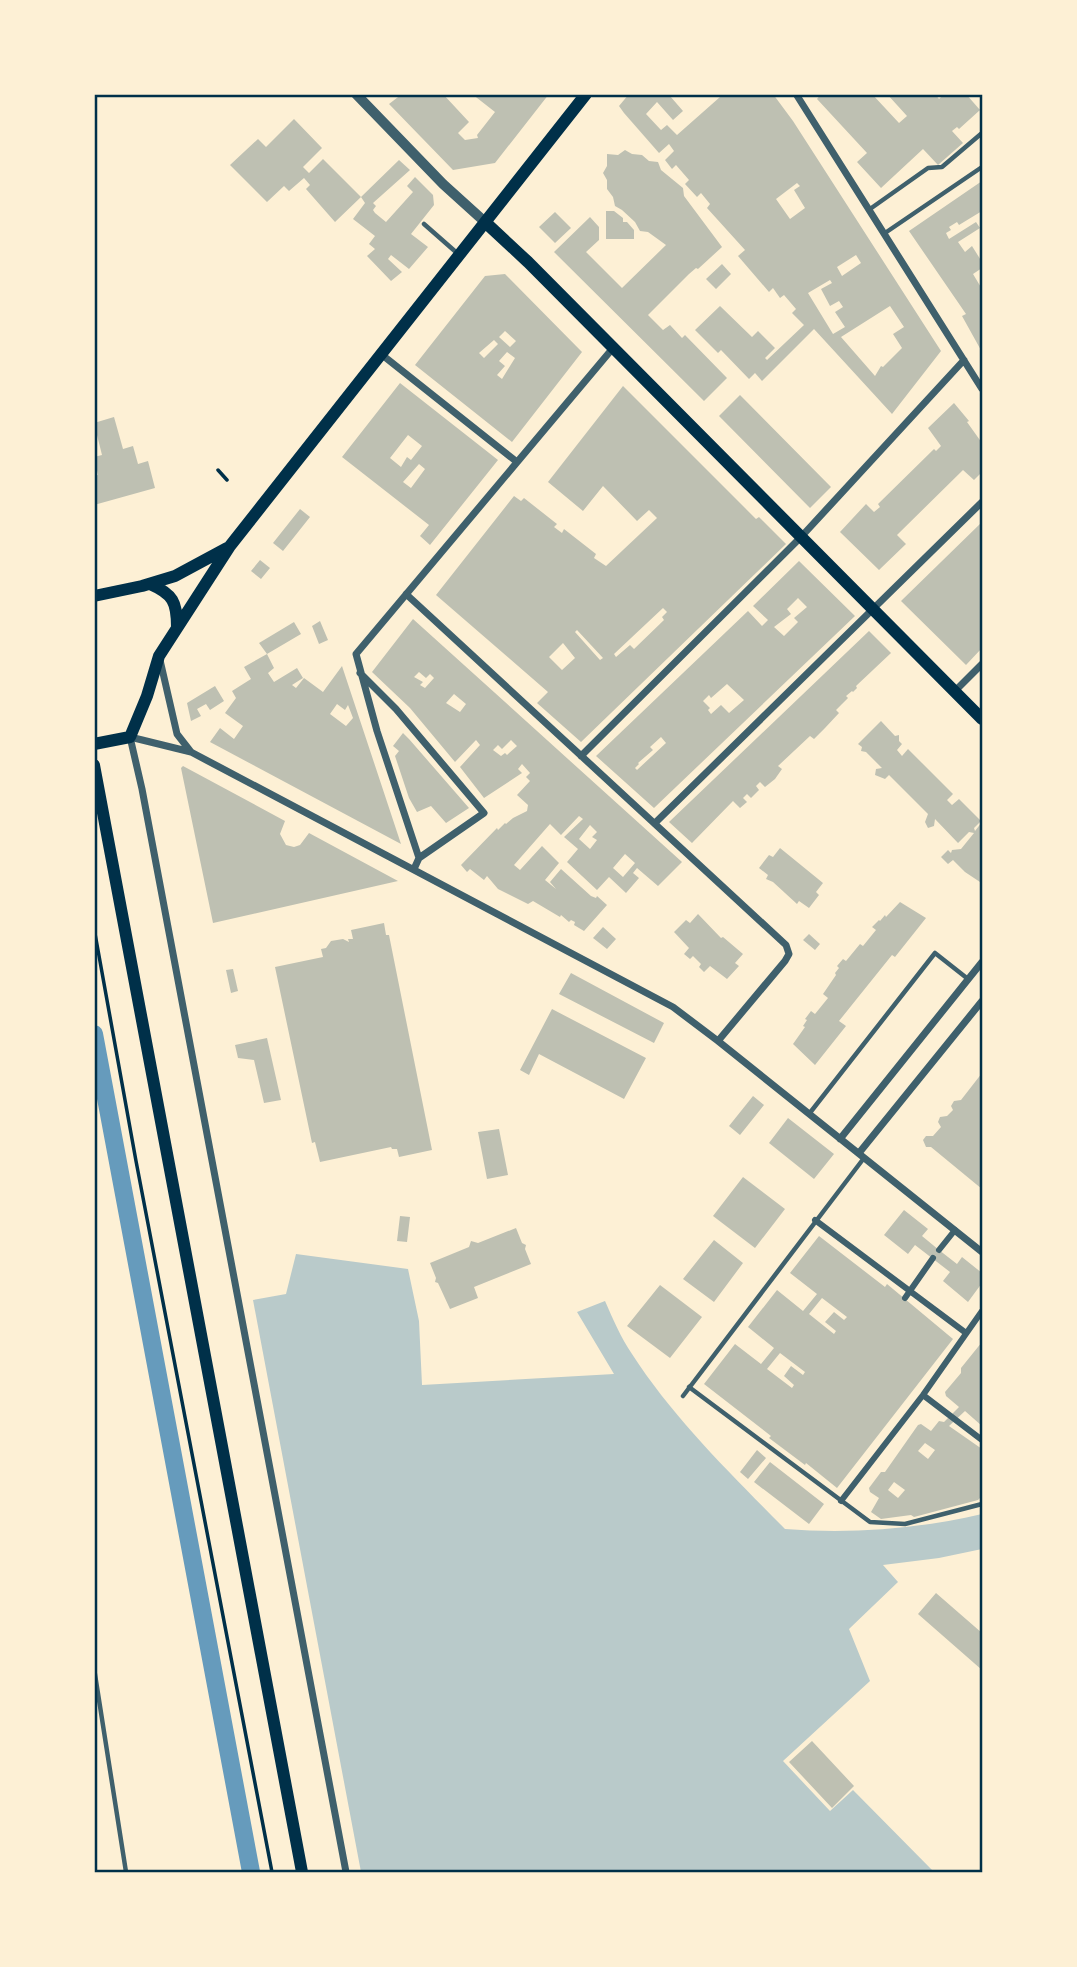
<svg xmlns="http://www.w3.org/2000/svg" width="1077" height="1967" viewBox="0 0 1077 1967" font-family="Montserrat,sans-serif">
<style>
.green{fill:#b9caca}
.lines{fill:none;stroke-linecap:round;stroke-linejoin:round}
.canal{stroke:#669bbc;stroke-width:18}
.building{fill:#bec0b2;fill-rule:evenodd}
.path{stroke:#003049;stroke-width:3.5}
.service{stroke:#3f606c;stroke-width:4.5}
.pedestrian{stroke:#3f606c;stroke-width:6}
.minor{stroke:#3f606c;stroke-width:7}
.tertiary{stroke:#3f606c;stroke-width:10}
.secondary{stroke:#003049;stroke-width:12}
.neatline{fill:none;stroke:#003049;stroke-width:2.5}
</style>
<rect width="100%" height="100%" fill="#fdf0d5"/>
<!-- green -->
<path class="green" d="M296,1254L408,1269L419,1321L422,1385L614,1374L577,1312L605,1301C613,1319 621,1338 632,1354C674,1419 731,1474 785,1529C851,1534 918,1529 982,1514V1549L939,1558L883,1565L898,1582L849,1629L870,1681L783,1761L830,1811L853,1790L934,1872H361L253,1300L286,1294Z"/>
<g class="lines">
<!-- canal -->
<path class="canal" d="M94,1034L251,1872"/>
</g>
<!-- building -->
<path class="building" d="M402,94H443L469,122L458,133L465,140L478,138L477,135L495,112L472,94H549L495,163L453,170L389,104Z
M629,94H672L670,96L683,111L673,120L657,102L646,114L661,130L667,125L677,135L720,97L718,94H773L793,121L941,351L892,414L814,329L762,381L755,373L749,379L721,350L718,353L695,330L720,306L752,337L758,331L775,348L765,358L767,360L804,325L792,313L796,309L784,295L780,298L773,288L769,292L738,256L745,250L707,208L710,204L701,193L697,197L685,184L689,180L676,165L672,169L665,160L674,151L669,144L659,153L624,113L619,106ZM797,183L800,186L794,190L805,208L790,219L776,199ZM856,255L861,263L842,276L837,267ZM830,280L832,283L821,289L830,306L839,301L843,307L835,312L845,327L833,334L808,293ZM890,306L904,327L893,334L902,348L883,367L881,366L875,376L841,337Z
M821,94H872L899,123L907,116L887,94H935L939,99L944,94H966L980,110L959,129L957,127L952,131L963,143L938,165L923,149L881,188L857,162L867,153L817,99Z
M294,119L322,148L303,167L309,173L323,159L361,197L335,222L306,189L310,185L304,178L289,191L284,186L267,202L230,165L258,139L266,147Z
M625,150L632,154L642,155L649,161L658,162L661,170L683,188L684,196L722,247L698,269L696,268L689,274L648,315L663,330L670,325L682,338L685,335L727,378L704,401L554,252L590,217L599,227V240L586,252L622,288L666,245L648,232L640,231L635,222L622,210L615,206L613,197L607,189V180L603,173L607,166V154L618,155Z
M399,160L410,170L373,203L376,206L373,210L375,213L386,222L413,192L407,186L415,177L433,195L434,205L411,234L428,247L409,269L391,255L388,259L402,272L391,281L367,256L375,249L369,244L375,236L353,219L365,203L361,197Z
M982,181V211L959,225L957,222L949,227L951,230L946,233L949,239L976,222L980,228L958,242L965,252L972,246L982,262V268L973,274L982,289V352L962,316L966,314L909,231Z
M606,211H614L623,218V222H627L634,230V239H606Z
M555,212L571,228L555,243L539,227Z
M722,264L731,274L716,289L706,279Z
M505,274L582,352L512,442L415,365L485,276ZM505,331L516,341L510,347L499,337ZM494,340L498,344L484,358L479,353ZM507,352L515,358L502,379L497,375L505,366L499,361Z
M400,383L498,460L430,545L420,536L429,525L342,457ZM408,435L422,446L411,460L407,457L401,467L390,458ZM419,464L425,469L411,488L403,482Z
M623,386L756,519L759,517L786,544L581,742L537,703L548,692L436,595L514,496L521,501L524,498L557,524L554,527L562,533L564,529L596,554L594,558L606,566L657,518L649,510L637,521L603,486L583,511L548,482ZM663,608L667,612L662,617L664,620L634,649L630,645L616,657L614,654ZM577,630L603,658L600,660L575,632ZM563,643L575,658L562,670L549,657Z
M740,395L831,487L810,508L719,416Z
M954,403L969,421L967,422L982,443V472L974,480L963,470L897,535L906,544L879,570L840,532L866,504L874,512L880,507L878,504L934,449L936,451L941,446L928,428Z
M114,417L123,449L133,446L138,464L148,461L155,488L94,505V476L98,475L94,457L102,455L94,423Z
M300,509L310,517L283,551L273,543Z
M982,522V648L966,665L901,601Z
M260,560L270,568L261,579L251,571Z
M799,561L855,616L654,808L596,756L748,611L762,626L768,620L753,606ZM798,598L807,607L794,618L798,622L784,636L774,627L791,614L787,609ZM727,684L744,700L729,713L721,705L711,714L708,710L710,708L703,701L709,695L711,698ZM661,737L666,743L637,770L635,768L639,764L638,763L653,750L650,747Z
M413,619L682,862L658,886L637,868L633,873L639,878L626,893L609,877L597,890L567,862L578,849L564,837L583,819L579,816L561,835L550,824L514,865L520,870L542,846L559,863L545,880L556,889L550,882L561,869L591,896L596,898L597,896L607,905L584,931L574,925L575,922L571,920L569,922L561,915L560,917L533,901L528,904L498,889L487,876L484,880L470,869L467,872L461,865L497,828L498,830L505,823L506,824L513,818L527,811L528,805L517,795L530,781L526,777L530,773L522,764L518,769L522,773L484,798L460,767L480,745L476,740L455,762L410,708L372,672ZM419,672L426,678L430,674L434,678L425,688L420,685L423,682L414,677ZM454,694L466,704L460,712L446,703ZM511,740L517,746L507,755L505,753L501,756L493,750L498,745L502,749ZM590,825L597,832L592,837L597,840L590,849L579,839ZM625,854L635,863L623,877L613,868Z
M320,621L328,640L319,644L312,626Z
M294,622L301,634L267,654L259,643Z
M869,631L891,653L856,686L857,688L853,692L852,691L846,696L848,698L836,710L839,713L825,728L814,739L810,736L778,766L782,769L775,779L765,787L760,782L756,786L759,790L751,798L747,794L743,798L747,802L740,808L733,801L692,843L669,822Z
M267,654L274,668L268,673L274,682L297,668L303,678L292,685L296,688L304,678L323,692L342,666L401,844L210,742L220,728L234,739L243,726L225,713L236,698L232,691L251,679L244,667ZM337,704L345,710L348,705L353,718L346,726L330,714Z
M215,686L224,701L210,710L206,704L197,709L201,716L191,721L187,703Z
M881,721L895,736L899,735V741L902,744L897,750L902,756L908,749L953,794L947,800L952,805L959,799L981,821L974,828L975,831L982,822V879L980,882L965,872L953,860L948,864L941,857L948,850L951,853L952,850L961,849L974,833L969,832L958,843L935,819L934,826L928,828L925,822L928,814L889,775L885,779L875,775L876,769L882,768L866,752L861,751L862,747L858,744Z
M403,733L409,739L469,808L446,823L431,806L417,812L409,798L395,756L399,751L393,746Z
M183,766L285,821L280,834L286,845L294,847L300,845L309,833L398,881L213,923L181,768Z
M780,848L823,883L816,892L819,895L809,908L799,901L797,904L773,882L766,879L768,875L759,868L769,855L773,857Z
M900,902L926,918L895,957L892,955L839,1021L846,1026L815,1065L793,1044L805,1027L803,1026L807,1020L805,1019L811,1011L815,1014L828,998L823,994L836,975L835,973L839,968L837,966L843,959L846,961L860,944L863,946L876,930L872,927L879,920L880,921L885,915L886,917Z
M698,914L721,938L723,937L743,954L735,963L739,966L727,979L710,966L704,972L699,967L701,964L693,956L690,959L684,954L689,948L674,932L686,920L690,923Z
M384,923L386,935H389L432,1150L399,1157L397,1149H392L391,1147L320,1162L315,1142L312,1143L275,967L323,957L321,949L326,948L331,941L343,939L349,942L348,939H353L351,930Z
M603,927L616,939L607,949L593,938Z
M809,934L820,944L815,950L803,940Z
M233,969L238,991L231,993L226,970Z
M571,973L664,1023L654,1043L559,994Z
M552,1009L646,1058L624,1099L539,1054L529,1075L520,1070Z
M267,1038L281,1100L264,1103L254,1060L238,1058L235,1045Z
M982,1073V1189L931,1147H926L923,1140L926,1136H933L941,1127L938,1122L940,1117L947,1116L953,1110L951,1106L954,1101L961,1100Z
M753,1096L764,1105L740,1135L729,1126Z
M788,1118L834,1154L814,1179L769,1143Z
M499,1129L508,1175L487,1179L478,1132Z
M743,1177L785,1209L755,1248L713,1216Z
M904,1210L928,1229L922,1236L939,1250L957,1264L962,1257L982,1273V1283L968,1302L943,1281L950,1272L915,1245L908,1254L884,1235Z
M400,1216L410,1217L407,1242L397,1241Z
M516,1228L522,1243L526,1245L525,1249L531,1264L474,1287L478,1298L450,1309L438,1283L435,1282L436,1278L430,1263L469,1247L471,1241L478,1243Z
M819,1236L885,1287L887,1284L953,1339L837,1488L806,1463L805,1465L769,1438L771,1436L704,1384L735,1344L761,1364L774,1348L748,1327L777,1290L803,1311L817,1294L790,1273ZM822,1298L847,1317L844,1320L834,1312L825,1322L836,1331L834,1334L809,1314ZM780,1353L805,1372L803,1375L791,1366L784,1376L794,1385L792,1388L767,1369Z
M714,1240L743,1263L714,1302L683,1279Z
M660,1285L702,1317L670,1358L627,1326Z
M982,1342V1426L965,1411L949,1426L982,1449V1496L978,1500L914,1517L911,1515L881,1519L871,1512L879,1498L870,1492L869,1488L881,1472H885L918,1425L921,1424L931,1431L939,1421L944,1422L959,1407L946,1396L945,1392L961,1373V1368ZM925,1443L935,1450L928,1459L918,1451ZM894,1482L905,1490L898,1498L888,1490Z
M757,1450L766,1458L748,1479L740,1472Z
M770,1462L824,1504L809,1524L754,1482Z
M936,1593L982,1633V1670L918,1614Z
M812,1741L854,1786L832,1808L789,1762Z"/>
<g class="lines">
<!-- path -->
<path class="path" d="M218,470L227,480
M94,928L136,1161L272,1872"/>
<!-- service -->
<path class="service" d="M870,209L928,168L942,167L982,133
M424,224L457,253
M885,233L982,167
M809,1114L935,953L968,979
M689,1387L870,1522L905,1524L982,1504
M683,1396L864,1158
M94,1668L126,1872
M94,1867L95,1872"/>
<!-- pedestrian -->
<path class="pedestrian" d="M815,1220L966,1333
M939,1250L955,1230
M905,1298L933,1258
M923,1395L982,1440
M841,1501L923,1395L982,1311"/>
<!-- minor -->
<path class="minor" d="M796,94L982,389
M381,354L517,462
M406,594L786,945L789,954L785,961L718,1041
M160,660L177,734L191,752L673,1007L718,1041L982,1252
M360,673L396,709L484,813L419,858
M955,691L982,664
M130,737L142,789L346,1872
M130,737L191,752
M581,756L801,537L964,360
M655,823L982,502
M414,869L419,858L377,731L356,654L613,348
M840,1139L982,962
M859,1153L982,1001"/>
<!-- tertiary -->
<path class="tertiary" d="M356,94L443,184L485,222"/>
<!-- secondary -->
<path class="secondary" d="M485,222L528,262L982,719
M150,584C173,594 177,602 177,627
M94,596L142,586L175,576L227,548
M94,744L130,737L147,696L159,656L230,546L586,94
M94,765L302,1872"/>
</g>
<!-- border -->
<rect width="1077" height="1967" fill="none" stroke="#fdf0d5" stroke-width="192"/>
<rect x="96" y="96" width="885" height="1775" class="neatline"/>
</svg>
